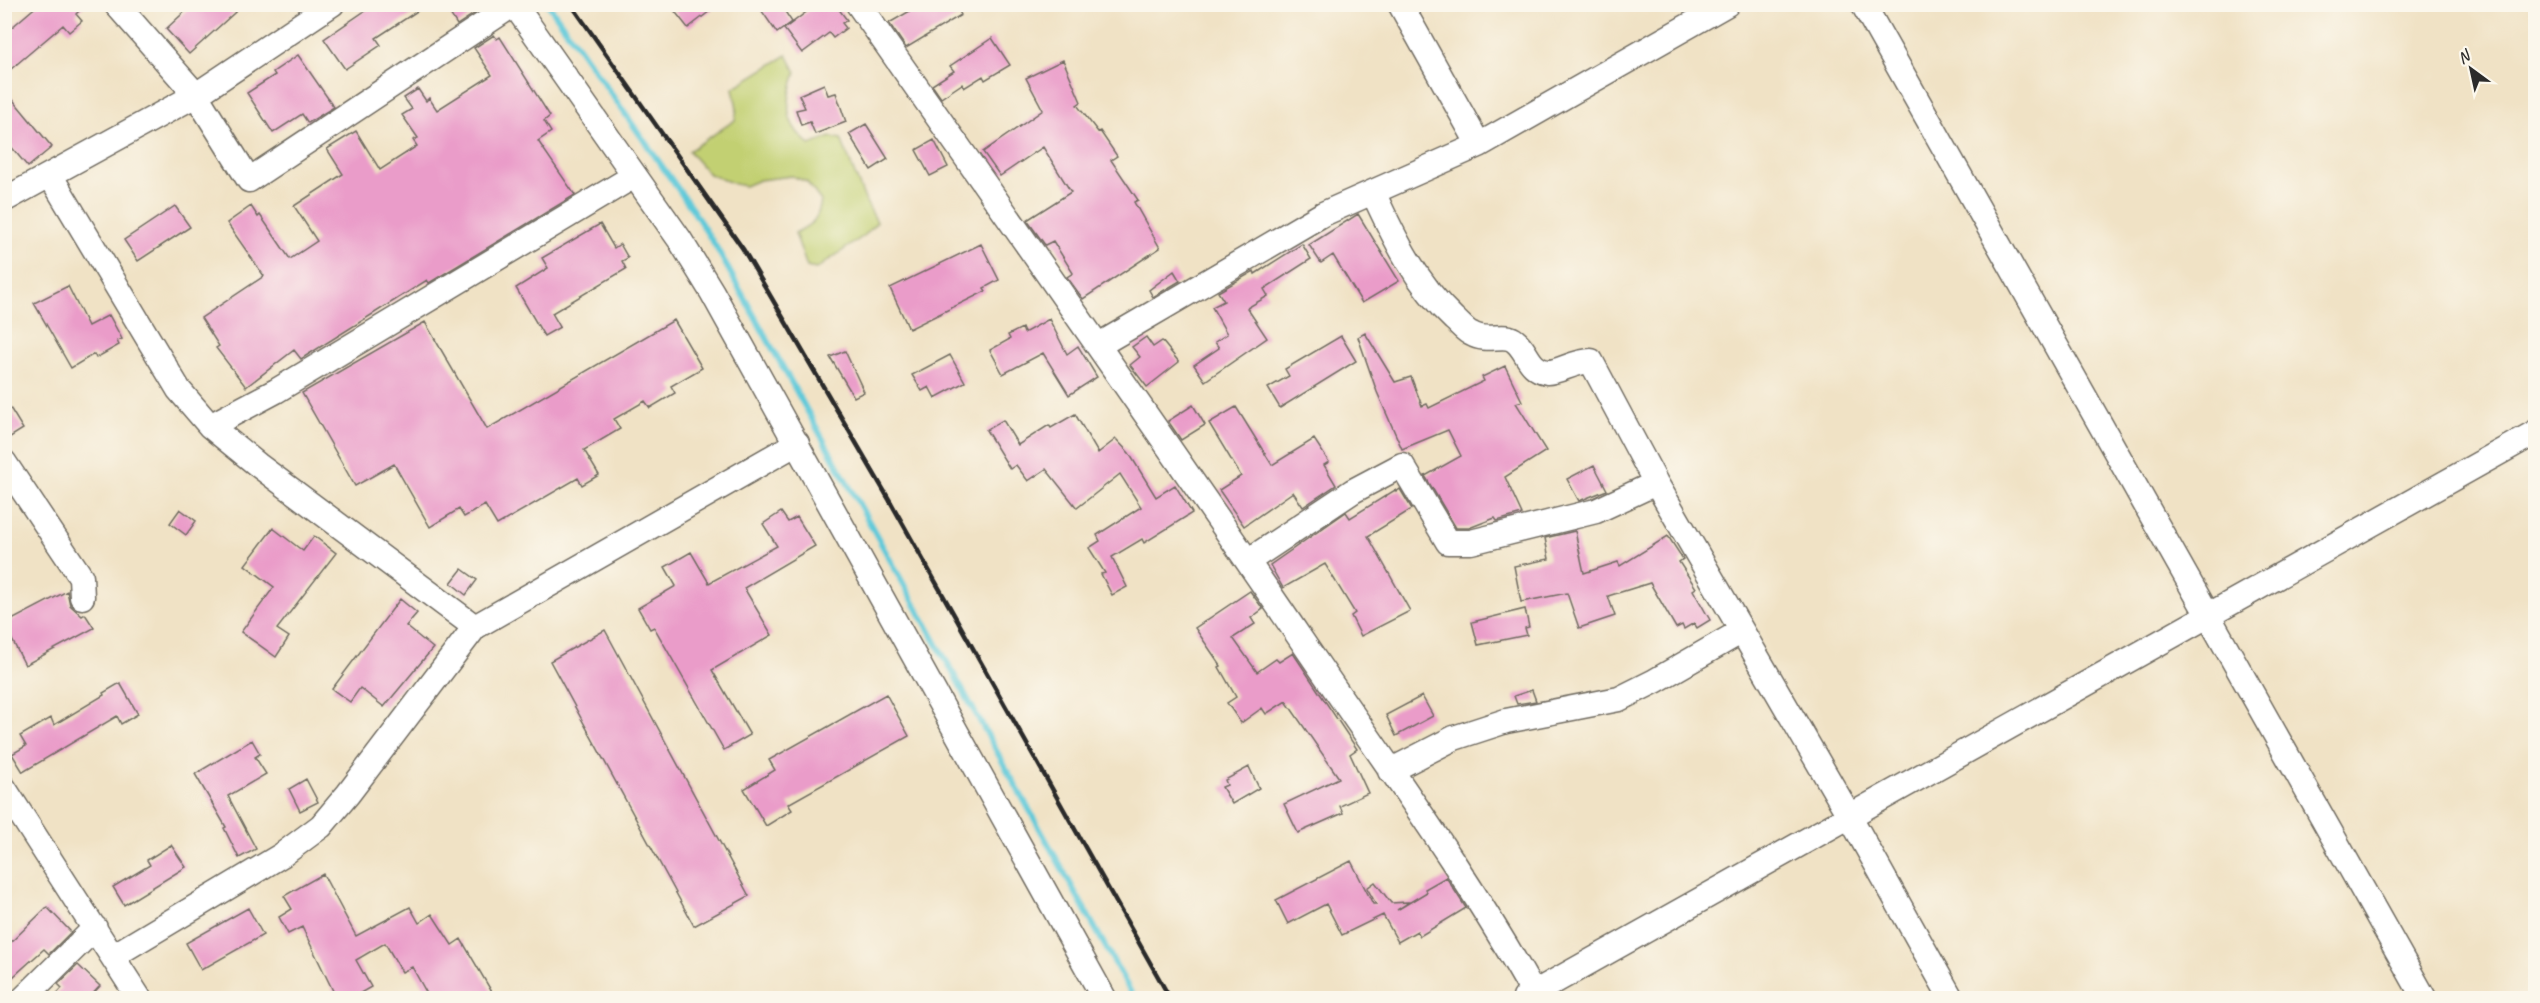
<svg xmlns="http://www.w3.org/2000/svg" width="2540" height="1003" viewBox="0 0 2540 1003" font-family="Caveat,sans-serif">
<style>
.green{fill:#c2d072;stroke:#767e4e;stroke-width:1.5}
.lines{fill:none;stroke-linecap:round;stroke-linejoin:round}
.stream{stroke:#5fc9d9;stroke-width:6}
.building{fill:#ea9cc9}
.minor-casing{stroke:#706b61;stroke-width:27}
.minor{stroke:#fff;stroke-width:24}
.rail{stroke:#2b2b2b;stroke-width:4.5}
</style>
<rect width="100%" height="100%" fill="#fbf7ec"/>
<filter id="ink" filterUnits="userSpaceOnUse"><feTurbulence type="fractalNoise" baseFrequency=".0167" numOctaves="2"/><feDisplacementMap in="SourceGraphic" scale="12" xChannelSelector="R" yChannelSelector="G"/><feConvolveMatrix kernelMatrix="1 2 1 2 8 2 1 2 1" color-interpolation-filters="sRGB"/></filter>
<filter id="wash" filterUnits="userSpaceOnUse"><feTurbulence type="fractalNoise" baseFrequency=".008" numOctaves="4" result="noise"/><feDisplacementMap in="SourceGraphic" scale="24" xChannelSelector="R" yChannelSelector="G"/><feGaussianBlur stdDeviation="1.35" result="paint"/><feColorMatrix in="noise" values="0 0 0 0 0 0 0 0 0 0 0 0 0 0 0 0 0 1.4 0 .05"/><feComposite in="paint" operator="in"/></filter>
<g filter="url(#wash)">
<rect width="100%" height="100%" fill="#f0e2c5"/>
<!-- green -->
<path class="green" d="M787,55L796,72C786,104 782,122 810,145L831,137L841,139L866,202L877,222L865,235L816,269L807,267L795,233C812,224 818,221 821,201L807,182L792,176L759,180L745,186L735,184L709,174L689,151L735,120L737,108L733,88Z"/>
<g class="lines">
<!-- stream -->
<path class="stream" d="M548,4L690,206L716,247L1134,998"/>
</g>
<g id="blocks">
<!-- building -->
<path class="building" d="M39,4H86L76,14L82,21L69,32L63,25L4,75V34Z
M193,4H244L189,54L166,29Z
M375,4H428L376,38L381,45L345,69L324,39Z
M444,4H473L478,11L457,25Z
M669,4H719L688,28Z
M757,4H780L792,22L777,33Z
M817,4H835L847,20L842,23L846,28L833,38L829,33L802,53L784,29Z
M922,4H955L961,15L906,48L889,23Z
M494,35L497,39L500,37L550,116L544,121L551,132L538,141L575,195L429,283L427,280L301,359L294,350L246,387L216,348L219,346L201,318L264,276L227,223L251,206L258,217L260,215L290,259L317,241L294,206L343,174L327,149L356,131L380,170L417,146L413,140L418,138L402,115L412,109L404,98L418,89L426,101L429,98L437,110L492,75L474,48Z
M992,38L1010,65L985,80L983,76L964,88L962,84L941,98L932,85L954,71L950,66Z
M298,55L334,107L308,123L302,114L273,133L247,93L275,75L273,72Z
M1063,60L1081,102L1077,105L1098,132L1100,131L1117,156L1111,160L1138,200L1134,202L1160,248L1083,299L1067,277L1073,273L1053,241L1045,245L1027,220L1071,192L1043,147L1000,176L983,152L1043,110L1026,78Z
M824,84L828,95L836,93L846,122L815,134L810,122L801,125L796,110L805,108L799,95Z
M4,89L52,147L28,167L4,138Z
M866,124L888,159L871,170L849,134Z
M934,140L948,167L930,176L916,150Z
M175,206L190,227L138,261L124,240Z
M1358,214L1399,281L1362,303L1333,255L1321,263L1309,245Z
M600,224L614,248L620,244L628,258L622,261L626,269L552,313L560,327L544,336L516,288L548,268L542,258Z
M981,244L999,280L984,288L986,291L909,329L890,288Z
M1302,244L1311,259L1264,289L1268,296L1247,308L1267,338L1205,381L1194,365L1219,348L1215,342L1227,334L1212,307L1224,301L1218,292L1254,271L1255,274Z
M1174,271L1180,281L1153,297L1149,290Z
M68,286L88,326L109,315L122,339L117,341L119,345L96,358L94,354L71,368L34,303Z
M1049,319L1067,354L1078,346L1097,377L1069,395L1043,353L1003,374L990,350L1010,339L1008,335L1022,328L1024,333Z
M674,320L702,368L671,386L675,393L650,408L645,401L614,419L620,429L584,450L599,475L582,485L578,478L497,525L485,505L464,517L459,509L430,527L394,464L355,486L302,393L425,322L487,429Z
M1365,333L1395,382L1411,377L1422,406L1427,404L1429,408L1484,381L1482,377L1505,366L1522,401L1516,403L1546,451L1505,477L1522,514L1497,521L1495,518L1469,528H1456L1425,476L1461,456L1448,430L1402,449L1377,392L1358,337Z
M1341,336L1356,361L1280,408L1268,388L1289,376L1285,369Z
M1146,337L1153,347L1162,341L1179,362L1147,387L1130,365L1140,357L1132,347Z
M845,351L864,392L854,397L830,357Z
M950,355L965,382L935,398L929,387L922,391L912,375Z
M4,398L23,429L4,441Z
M1193,405L1205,425L1181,440L1168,421Z
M1236,407L1272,465L1314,439L1329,462L1324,465L1336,485L1303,507L1293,492L1244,526L1219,490L1241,476L1209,423Z
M1075,414L1098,453L1116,439L1129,453L1156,497L1175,485L1192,513L1144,543L1142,539L1112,557L1127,587L1112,595L1101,574L1105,573L1089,548L1100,541L1097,535L1141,507L1120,474L1077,508L1046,469L1028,481L1016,465L1010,469L986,430L1003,420L1018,445L1049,425L1051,428Z
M1594,465L1607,490L1579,501L1567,479Z
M1400,489L1412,509L1368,536L1410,611L1361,636L1351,616L1355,613L1325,564L1283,588L1270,565L1346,512L1350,518L1395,490L1396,492Z
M180,509L196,521L186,535L170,523Z
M781,512L788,522L797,517L815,546L744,588L772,635L712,670L750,735L724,750L654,627L650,629L638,608L676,586L665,567L691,552L709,583L777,546L763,524Z
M273,528L303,551L314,536L336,553L277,629L289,637L276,657L241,632L274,587L245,565Z
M1575,531L1584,573L1618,562L1620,566L1668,536L1683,559L1679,562L1696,588L1693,590L1710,620L1697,628L1694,623L1684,629L1682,625L1676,628L1650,583L1608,596L1615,616L1579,628L1567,593L1521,602L1514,566L1549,559L1545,538Z
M462,569L477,580L466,595L451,583Z
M67,591L70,605L82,616L85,614L94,628L25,665L4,624Z
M1250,591L1263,609L1251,618L1255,624L1233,638L1257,672L1276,659L1279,662L1293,653L1357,749L1350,754L1368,793L1340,806L1343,813L1298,833L1284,804L1339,778L1286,701L1266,714L1262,708L1241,723L1227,703L1236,697L1219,667L1221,666L1195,628Z
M400,599L417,613L406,626L433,648L384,707L360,688L350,702L332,689Z
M1525,609L1529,627L1525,628L1527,635L1478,645L1472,622Z
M605,630L749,896L694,926L550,661Z
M120,683L138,714L121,724L117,716L23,772L12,754L26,746L20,736L51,718L54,725L104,695L103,693Z
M1532,690L1536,701L1517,704L1514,696Z
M886,694L909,736L788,804L792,810L766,826L744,789L775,770L769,760Z
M1422,696L1433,716L1396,736L1386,715Z
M252,740L260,754L255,757L266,774L228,796L256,849L239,858L224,828L226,827L195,774Z
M1249,767L1259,788L1232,804L1222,787L1227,785L1225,780Z
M306,779L318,802L300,811L289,789Z
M171,845L186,867L124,905L113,887L150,865L147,860Z
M1351,861L1373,904H1376L1367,888L1375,882L1391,903L1409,902L1397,910L1427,892L1425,889L1446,877L1466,908L1420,936L1417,931L1398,942L1383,915L1342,935L1326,904L1288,924L1276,900Z
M323,874L356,936L410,907L419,923L432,914L452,945L461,939L496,999H430L412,967L402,972L385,943L356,960L371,987L350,999H337L302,927L288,934L279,917L292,909L284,896Z
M47,907L71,932L49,954L44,949L4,985V949Z
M248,908L263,935L201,970L186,943Z
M78,965L100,986L88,999H52L62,988L58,984Z"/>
</g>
</g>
<g filter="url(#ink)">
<use href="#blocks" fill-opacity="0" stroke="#706b61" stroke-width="1.5"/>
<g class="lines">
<defs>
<path id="minor" d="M116,4L196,95L249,180L514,4
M514,4L680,240L712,292L1104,998
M858,4C1008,217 1158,429 1304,644C1383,760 1468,875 1536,998
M1400,4L1479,145
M1863,4L2424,998
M50,175L179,390L210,426L258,465L475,627
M1373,192C1394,238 1417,285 1454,319C1460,324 1465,331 1472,334C1487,343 1505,332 1515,341C1528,351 1528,369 1547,372C1557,373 1575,361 1591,361L1656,483L1850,817L1951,998
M4,200L196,95L332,4
M1099,345L1323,214L1479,145L1727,4
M210,426L276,391L634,176
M4,462L81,577L82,597
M1248,561L1353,491L1402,465L1448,542H1471L1596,511L1656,483
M1390,771L1454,738L1506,721L1619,699L1655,681L1742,631
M4,788L139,998
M113,956L282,855L321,826L348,794L475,627L797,443
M24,998L95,928
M1525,998L2536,432"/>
</defs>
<!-- minor casing -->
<use href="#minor" class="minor-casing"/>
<!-- minor -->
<use href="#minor" class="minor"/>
<!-- rail -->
<path class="rail" d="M571,4L743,249L890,501L1170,998"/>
</g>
</g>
<!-- margin -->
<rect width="2540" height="1003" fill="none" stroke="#fbf7ec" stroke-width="24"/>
<!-- north arrow -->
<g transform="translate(2471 69) rotate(327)" stroke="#fbf7ec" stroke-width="4.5" paint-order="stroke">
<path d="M0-4.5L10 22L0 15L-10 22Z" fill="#2b2b2b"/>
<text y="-9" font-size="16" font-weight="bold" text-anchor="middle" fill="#2b2b2b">N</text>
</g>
</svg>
